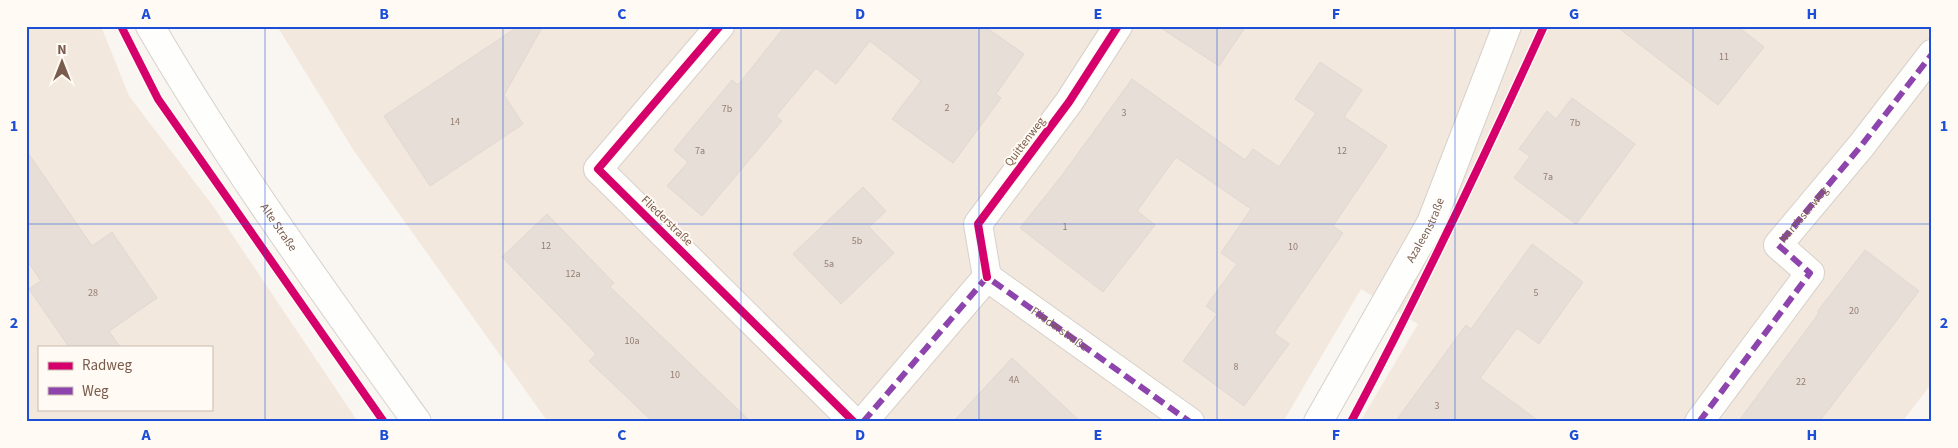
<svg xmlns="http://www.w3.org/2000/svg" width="1958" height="448" viewBox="0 0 1958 448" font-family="'Source Sans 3',sans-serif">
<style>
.residential{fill:#f2e8de;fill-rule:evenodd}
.building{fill:#e6ded7;stroke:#e2d8d2}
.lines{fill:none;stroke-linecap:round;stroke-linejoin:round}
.minor-casing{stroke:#d7d1cb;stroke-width:30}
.tertiary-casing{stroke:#d7d1cb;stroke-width:30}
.minor{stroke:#fefefd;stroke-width:28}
.tertiary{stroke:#fefefd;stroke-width:28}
.quiet{stroke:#8e44ad;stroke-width:6;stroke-dasharray:12 6;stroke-linecap:butt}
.cycleway-casing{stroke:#fffaf3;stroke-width:11}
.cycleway{stroke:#d6006c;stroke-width:8}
.grid{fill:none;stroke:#1d4ed8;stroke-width:1;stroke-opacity:0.55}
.labels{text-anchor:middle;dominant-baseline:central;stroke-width:4;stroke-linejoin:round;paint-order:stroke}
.number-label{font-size:10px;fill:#977e72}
.street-label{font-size:12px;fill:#7a5c4d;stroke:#fffaf3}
.neatline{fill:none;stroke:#1d4ed8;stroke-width:2}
.grid-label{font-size:16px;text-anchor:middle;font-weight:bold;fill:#1d4ed8}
</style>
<rect width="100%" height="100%" fill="#f9f5f0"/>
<!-- residential -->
<path class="residential" d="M26,26H101L129,96L213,206L358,422H26ZM39,347H211V409H39Z
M277,26H1932V383L1902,422H1360L1418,324L1361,289L1283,422H548L354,151Z"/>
<!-- building -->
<path class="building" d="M519,26H543L504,95L523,124L430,186L384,116Z
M785,26H984L1024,54L996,94L1001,98L953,163L892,119L921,81L870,41L836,84L816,68L776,116L782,121L702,216L667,186L688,162L674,150L732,80L738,85Z
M1158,26H1246L1219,66Z
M1616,26H1737L1764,47L1718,105Z
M1320,62L1362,90L1344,117L1387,146L1333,226L1343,233L1274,333L1289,344L1244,406L1183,361L1217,314L1206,306L1237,264L1221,253L1251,209L1176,157L1137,211L1155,225L1103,292L1020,228L1060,178L1132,79L1245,160L1253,149L1279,167L1316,113L1295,99Z
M1572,98L1635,144L1576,224L1514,178L1530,156L1519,149L1547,111L1556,119Z
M26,150L92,246L112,232L157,298L109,331L120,347H69L29,289L41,281L26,259Z
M863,187L886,211L869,227L894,253L841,304L793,254Z
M547,214L614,283L610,287L751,422H653L589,361L596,354L502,257Z
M1532,244L1583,282L1539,344L1517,328L1480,378L1540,422H1395L1466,325L1471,329Z
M1865,250L1919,291L1819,422H1738L1819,313L1817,312Z
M1012,358L1081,422H953Z"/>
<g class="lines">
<defs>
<g id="minor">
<path d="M720,26L598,169L854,422"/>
<path d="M987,277L978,224L1069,102L1118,26"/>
<path id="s1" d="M863,422L987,277L1190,422"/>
<path id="s2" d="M1318,422L1431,223L1507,26"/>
<path id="s3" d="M1699,422L1810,273L1778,245L1861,146L1932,54"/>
</g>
<g id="tertiary">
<path id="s4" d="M150,26C230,164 324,292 417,422"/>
</g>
</defs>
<!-- minor casing -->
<use href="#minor" class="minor-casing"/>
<!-- tertiary casing -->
<use href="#tertiary" class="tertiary-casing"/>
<!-- minor -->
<use href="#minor" class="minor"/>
<!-- tertiary -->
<use href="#tertiary" class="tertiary"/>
<!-- quiet -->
<path class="quiet" d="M863,422L987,277L1190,422
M1699,422L1810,273L1778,245L1861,146L1932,54"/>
<defs>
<path id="cycleway" d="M121,26L158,99L384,422
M720,26L598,169L854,422
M987,277L978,224L1069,102L1118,26
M1351,422C1420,292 1483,160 1544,26"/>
</defs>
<!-- cycleway casing -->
<use href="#cycleway" class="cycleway-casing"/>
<!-- cycleway -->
<use href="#cycleway" class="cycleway"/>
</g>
<!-- grid -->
<path class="grid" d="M265,26V422M503,26V422M741,26V422M979,26V422M1217,26V422M1455,26V422M1693,26V422M26,224H1932"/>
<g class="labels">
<!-- number labels -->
<g class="number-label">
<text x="1724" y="57">11</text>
<text x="947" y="108">2</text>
<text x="727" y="109">7b</text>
<text x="1124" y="113">3</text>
<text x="455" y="122">14</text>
<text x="1575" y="123">7b</text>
<text x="700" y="151">7a</text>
<text x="1342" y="151">12</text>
<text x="1548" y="177">7a</text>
<text x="1065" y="227">1</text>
<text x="857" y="241">5b</text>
<text x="546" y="246">12</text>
<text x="1293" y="247">10</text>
<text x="829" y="264">5a</text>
<text x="573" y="274">12a</text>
<text x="93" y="293">28</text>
<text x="1536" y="293">5</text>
<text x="1854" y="311">20</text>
<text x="632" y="341">10a</text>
<text x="1236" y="367">8</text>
<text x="675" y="375">10</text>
<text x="1014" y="380">4A</text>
<text x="1801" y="382">22</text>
<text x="1437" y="406">3</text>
</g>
<!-- street labels -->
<g class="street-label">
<text transform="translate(1025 142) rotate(-53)">Quittenweg</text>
<text stroke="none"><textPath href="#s3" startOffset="268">Narzissenweg</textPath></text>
<text transform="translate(667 221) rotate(44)">Fliederstraße</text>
<text stroke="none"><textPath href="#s4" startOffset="239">Alte Straße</textPath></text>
<text stroke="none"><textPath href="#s2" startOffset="220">Azaleenstraße</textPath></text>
<text stroke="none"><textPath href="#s1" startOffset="280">Fliederstraße</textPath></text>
</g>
</g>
<!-- border -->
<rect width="1958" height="448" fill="none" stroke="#fffaf3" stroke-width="55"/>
<!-- legend -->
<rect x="38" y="346" width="175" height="65" fill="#fffaf3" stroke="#cabbb1"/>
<rect x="48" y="362" width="25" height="8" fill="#d6006c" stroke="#cabbb1"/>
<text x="82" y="370" font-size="15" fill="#7a5c4d">Radweg</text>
<rect x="48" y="387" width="25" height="8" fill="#8e44ad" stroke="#cabbb1"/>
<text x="82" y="396" font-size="15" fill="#7a5c4d">Weg</text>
<!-- north arrow -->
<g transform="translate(62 62)" stroke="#fffaf3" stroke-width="4" paint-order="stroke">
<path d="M0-4L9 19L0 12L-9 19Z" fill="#7a5c4d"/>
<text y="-8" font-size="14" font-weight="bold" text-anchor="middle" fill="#7a5c4d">N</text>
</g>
<rect x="28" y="28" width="1902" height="392" class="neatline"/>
<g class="grid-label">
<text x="146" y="19">A</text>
<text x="384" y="19">B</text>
<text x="622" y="19">C</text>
<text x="860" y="19">D</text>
<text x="1098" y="19">E</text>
<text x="1336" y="19">F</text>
<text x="1574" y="19">G</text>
<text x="1812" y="19">H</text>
<text x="14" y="131">1</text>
<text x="1944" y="131">1</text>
<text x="14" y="328">2</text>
<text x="1944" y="328">2</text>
<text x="146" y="440">A</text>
<text x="384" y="440">B</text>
<text x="622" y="440">C</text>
<text x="860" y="440">D</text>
<text x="1098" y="440">E</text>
<text x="1336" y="440">F</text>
<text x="1574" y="440">G</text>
<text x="1812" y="440">H</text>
</g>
</svg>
